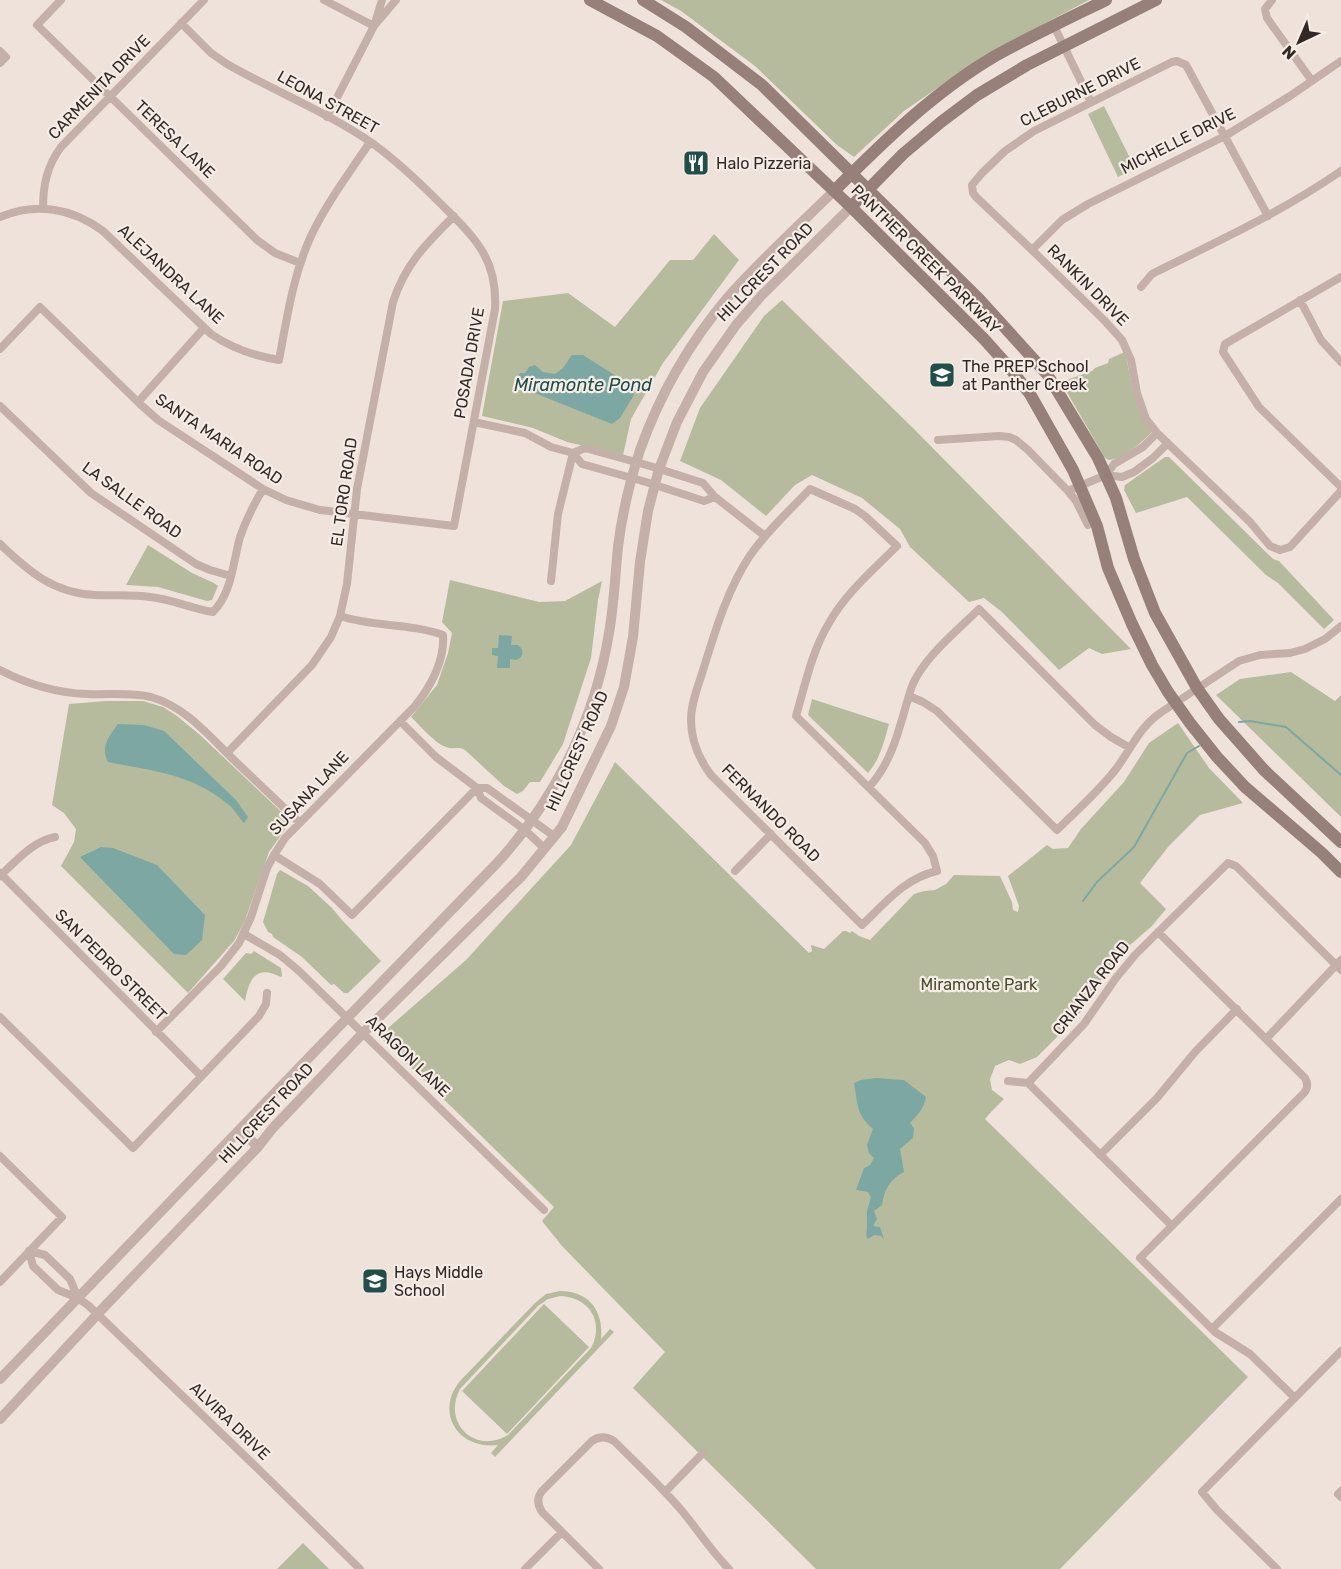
<svg xmlns="http://www.w3.org/2000/svg" width="1341" height="1569" viewBox="0 0 1341 1569" font-family="Rubik,sans-serif">
<style>
.green{fill:#b6bb9d;fill-rule:evenodd}
.water{fill:#7da7a2}
.lines{fill:none;stroke-linecap:round;stroke-linejoin:round}
.stream{stroke:#7da7a2;stroke-width:2}
.minor{stroke:#c4b0a8;stroke-width:8}
.tertiary{stroke:#c4b0a8;stroke-width:10}
.secondary{stroke:#98807a;stroke-width:12}
.labels{text-anchor:middle;dominant-baseline:central;stroke-width:4.5;stroke-linejoin:round;paint-order:stroke}
.street-label{font-size:16px;fill:#322927;stroke:#f6ece6}
.poi-label{font-size:16px;fill:#322927;stroke:#f6ece6;text-anchor:start}
.park-label{font-size:16px;fill:#474d2e;stroke:#f6ece6}
.water-label{font-size:18px;font-style:italic;fill:#224e4a;stroke:#f6ece6}
</style>
<rect width="100%" height="100%" fill="#eee2db"/>
<!-- green -->
<path class="green" d="M661,0H1089L985,55L904,111L854,157L837,145L755,66L681,11Z
M1104,106L1135,168L1118,177L1088,114Z
M714,234L739,260L663,363L631,419L623,455L567,442L533,428L482,416L503,301L568,293L615,327L670,260H693Z
M782,300L914,429L1131,649L1102,654L1089,648L1059,670L1002,612L984,598L969,602L910,547L900,529L862,498L812,475L795,485L766,516L721,480L680,461L700,408L764,316Z
M1125,352L1133,391L1152,431C1148,439 1120,459 1110,460C1108,460 1107,459 1105,458L1061,382L1092,371L1095,368L1108,363L1109,359Z
M1165,457H1169L1273,559L1279,561L1334,620L1324,629L1278,583L1266,575L1187,497L1136,513L1124,490L1125,485Z
M148,545L192,573L214,583L218,586L212,600L207,601L158,587L126,585Z
M450,580L539,602L565,601L602,581L598,600L591,658L563,744L540,782H530L523,791L517,794L504,786L465,750C458,746 453,750 446,747C434,743 421,726 411,717L437,685L448,653L452,633L442,622Z
M1291,672L1335,701L1341,695V817L1216,695L1240,679Z
M812,699L889,724C884,742 880,759 868,773L808,715Z
M106,701H143L163,707L177,716L199,734L291,821L269,852L244,923L234,941L188,993L61,866L74,842L76,829L64,813L52,805L69,704Z
M1178,723L1209,768L1243,803L1200,815L1168,847L1140,883L1166,909L1152,926L1122,952L1108,970L1079,1014L1063,1031L1037,1057L1020,1064L1009,1060L995,1066L990,1079L992,1090L1004,1099L992,1111L985,1119L1248,1377L1060,1569H816L633,1388L665,1352L562,1246L542,1221L554,1207L379,1036L466,960L571,845L615,762L809,953L812,951L811,945L824,949L843,931H846L850,933L852,931L859,936L870,940L914,894L924,891L935,890L946,884L954,875L1000,876L1012,902L1013,910L1018,912L1019,906L1008,876L1047,845L1053,849L1068,848L1081,829L1124,782L1149,743Z
M280,870L308,886L332,908L342,920L381,961L348,993H344L334,984L331,985L302,957L273,937L272,934L268,932L263,922L277,874Z
M254,951L281,968L282,976L281,977C256,964 249,979 245,1001L223,979L246,953L251,954Z
M560,1291C589,1291 604,1311 601,1339L610,1329L614,1332L495,1457L491,1453L498,1445C459,1450 434,1413 460,1381L535,1303L546,1294ZM560,1296C589,1297 605,1322 591,1348L508,1435C475,1455 442,1423 460,1389L538,1306L548,1299Z
M544,1304L589,1347L507,1434L462,1391Z
M303,1543L329,1569H277Z"/>
<!-- water -->
<path class="water" d="M572,355H583L632,386L634,395L620,418L612,424L517,386C515,381 517,377 520,373H525L529,367L535,365L543,372L555,374L563,368Z
M499,635L512,636L511,645H518C523,649 524,653 520,658L516,660L510,659V668H497L498,656L492,655V648H498Z
M118,724L144,725L164,731L236,800L248,817L244,823C239,818 235,810 229,805C192,774 154,771 108,762C100,747 109,736 118,724Z
M101,847L113,848L157,865L205,915L202,940L186,955L174,954L80,857Z
M876,1078L904,1080L926,1097C924,1108 918,1115 910,1123L914,1128L913,1138L900,1149L904,1172C890,1179 884,1190 882,1205L874,1211L877,1219L873,1226L880,1227L884,1239L881,1236L874,1235L868,1239L866,1236L867,1229V1211L871,1197L868,1192L856,1190L864,1168L870,1165L874,1158L869,1153L867,1145L873,1129C856,1114 858,1105 854,1083L861,1080Z"/>
<g class="lines">
<!-- stream -->
<path class="stream" d="M1239,722L1250,721L1286,727L1341,775
M1083,901L1097,882L1134,847L1187,753L1199,746"/>
<!-- minor -->
<path class="minor" d="M61,0L37,25L257,240L275,253L300,263
M324,0L374,26
M1272,0L1265,9L1267,18L1312,81
M375,23L382,0
M1054,26L1091,102
M0,51L6,57L0,63
M327,117L374,26L396,0
M43,208C43,185 47,166 61,147L204,0
M1268,216L1186,65L1177,61L1172,62L1034,131L1005,151L982,173L972,185L973,193L976,197L1032,250L1104,320L1122,340L1131,360L1137,393L1146,419L1157,433L1250,522L1270,546L1280,550L1290,547L1341,491
M0,217C36,202 72,208 103,231L211,334C233,349 254,356 279,360C287,318 293,275 311,236C327,202 350,172 370,142
M1032,250L1062,220L1088,204L1225,136L1290,96L1341,61
M1341,277L1225,344L1223,352L1259,407L1341,487
M1141,287L1152,274C1216,242 1282,212 1341,171
M1300,300L1321,340L1341,362
M0,349L40,307L140,404L158,420L263,489L286,500L320,510L454,526L495,309C498,258 474,237 441,204C419,182 397,161 372,143C327,112 274,91 227,64L211,53L181,23
M138,402L204,328
M0,406L91,493L196,564L210,570L231,576
M474,422L525,433L551,447L573,453L582,464L646,482L704,501L715,497
M938,440L999,436L1009,437L1016,440L1028,450L1068,491L1076,501L1088,525
M573,453L585,448L650,466L703,483L715,497L765,536
M1106,475L1114,464L1143,447L1157,433
M810,489L855,509L865,516L897,546C873,570 846,593 829,623C812,651 805,685 796,716L925,843L933,856L937,871C905,878 885,903 862,925L711,775C699,759 691,741 691,720C691,702 699,684 704,667C716,629 727,591 749,557C766,532 789,511 810,489Z
M1068,491L1106,475L1122,477L1134,472L1153,458L1168,443
M0,544C28,571 53,593 95,595C113,596 132,594 150,597C172,599 192,609 213,612C232,593 233,562 240,537C246,520 254,504 263,489
M551,581L558,514L573,453
M0,670C27,684 57,693 87,694C109,695 130,692 151,697C186,707 209,736 234,760C256,781 278,802 300,823
M909,696L923,702L937,711L1057,830C1077,810 1099,791 1116,769C1131,749 1139,728 1160,713L1239,661L1260,655L1290,653L1305,649L1325,639L1341,626
M400,721L436,757L477,788L481,798L525,830L544,848
M227,753L312,665L331,637L340,616L347,584L357,489L393,302C405,264 427,243 454,216
M869,787C895,759 900,722 912,686C924,657 956,632 979,609L1095,725L1111,737L1130,748
M477,788H487L554,836
M274,855L320,884L352,915L477,788
M735,871L771,834
M0,873L201,1076
M0,876C16,861 33,841 55,837
M1158,932L1305,1078C1308,1083 1308,1088 1304,1093L1140,1258L1215,1332L1250,1354L1295,1398
M244,934L280,955L299,971L544,1210
M0,1017L133,1148L259,1016L266,1004L267,993
M156,1032L221,966L239,943L251,917L267,868L274,855L285,838L414,707C430,688 445,661 443,635C409,623 373,627 340,616
M1266,1039L1341,960
M1008,1081L1028,1083L1172,1226
M1028,1083L1084,1024L1116,978L1135,955L1228,863L1236,866L1341,970
M1100,1155L1157,1098L1195,1052L1237,1009
M0,1156L62,1217L0,1282
M29,1251L33,1266L58,1290L78,1298L89,1306L252,1463L360,1569
M29,1251L45,1255L70,1279L78,1298
M1212,1329L1341,1199
M1341,1491L1338,1494L1341,1497
M665,1492L702,1454
M525,1569L562,1532
M599,1569L542,1512C537,1504 537,1497 542,1491L592,1441C599,1436 606,1436 614,1441C637,1464 661,1486 682,1511C698,1530 711,1551 729,1569
M1277,1569L1217,1510L1202,1492L1341,1351"/>
<!-- tertiary -->
<path class="tertiary" d="M240,1129L258,1147
M0,1379L266,1102L498,862C556,798 595,719 609,633C614,605 615,576 618,547C622,514 630,481 640,450C660,394 690,342 728,297C761,260 798,226 834,191
M0,1419L106,1305L258,1147L272,1129L363,1033L521,877L562,827L611,726L624,687L633,637L640,562L648,511L659,469L677,422L703,372L736,325L761,296L851,207"/>
<!-- secondary -->
<path class="secondary" d="M590,0L657,36L714,77L851,207L984,339L1009,367L1030,394L1073,470L1097,526L1108,568L1132,624L1152,665L1168,692L1190,723L1217,757L1245,787L1322,853L1341,872
M643,0L686,27L762,85L979,299L1047,374L1098,458L1116,498L1134,559L1155,613L1197,688L1219,719L1264,770L1341,842
M834,191C883,142 934,92 995,56C1031,36 1069,18 1106,0
M851,207L903,154L941,122L977,95L1027,65L1156,0"/>
</g>
<!-- icons -->
<defs>
<symbol id="restaurant-square" viewBox="-11 -11 22 22"><rect x="-9" y="-9" width="18" height="18" rx="4" fill="#224e4a" stroke="#f6ece6"/><path d="M-5-6h1v4h1v-4h1v4h1v-4h1v5L-1.5 .5V6h-2V.5L-5-1ZM5-6V6H3V1.5H1.5Q1.5-4 5-6Z" fill="#fff"/></symbol>
<symbol id="school-square" viewBox="-11 -11 22 22"><rect x="-9" y="-9" width="18" height="18" rx="4" fill="#224e4a" stroke="#f6ece6"/><path d="M0-5L7-2L0 1L-7-2ZM-4 1L0 2.5L4 1V4Q0 6-4 4Z" fill="#fff"/></symbol>
</defs>
<g fill-rule="evenodd">
<use href="#restaurant-square" x="681" y="148" width="30" height="30"/>
<use href="#school-square" x="927" y="360" width="30" height="30"/>
<use href="#school-square" x="360" y="1266" width="30" height="30"/>
</g>
<g class="labels">
<!-- street labels -->
<g class="street-label">
<text transform="translate(99 87) rotate(-46)">CARMENITA DRIVE</text>
<text transform="translate(1080 92) rotate(-27)">CLEBURNE DRIVE</text>
<text transform="translate(328 102) rotate(29)">LEONA STREET</text>
<text transform="translate(175 139) rotate(44)">TERESA LANE</text>
<text transform="translate(1178 141) rotate(-27)">MICHELLE DRIVE</text>
<text transform="translate(926 259) rotate(45)">PANTHER CREEK PARKWAY</text>
<text transform="translate(765 272) rotate(-46)">HILLCREST ROAD</text>
<text transform="translate(171 274) rotate(43)">ALEJANDRA LANE</text>
<text transform="translate(1088 285) rotate(45)">RANKIN DRIVE</text>
<text transform="translate(469 363) rotate(-80)">POSADA DRIVE</text>
<text transform="translate(219 439) rotate(34)">SANTA MARIA ROAD</text>
<text transform="translate(344 492) rotate(-82)">EL TORO ROAD</text>
<text transform="translate(132 500) rotate(36)">LA SALLE ROAD</text>
<text transform="translate(577 751) rotate(-66)">HILLCREST ROAD</text>
<text transform="translate(309 793) rotate(-47)">SUSANA LANE</text>
<text transform="translate(771 813) rotate(45)">FERNANDO ROAD</text>
<text transform="translate(111 965) rotate(45)">SAN PEDRO STREET</text>
<text transform="translate(1091 988) rotate(-52)">CRIANZA ROAD</text>
<text transform="translate(408 1056) rotate(44)">ARAGON LANE</text>
<text transform="translate(266 1113) rotate(-47)">HILLCREST ROAD</text>
<text transform="translate(230 1421) rotate(44)">ALVIRA DRIVE</text>
</g>
<!-- poi labels -->
<g class="poi-label">
<text x="716" y="163">Halo Pizzeria</text>
<text x="962" y="366">The PREP School<tspan x="962" dy="18">at Panther Creek</tspan></text>
<text x="394" y="1272">Hays Middle<tspan x="394" dy="18">School</tspan></text>
</g>
<!-- park labels -->
<g class="park-label">
<text x="979" y="984">Miramonte Park</text>
</g>
<!-- water labels -->
<g class="water-label">
<text x="583" y="385">Miramonte Pond</text>
</g>
</g>
<!-- north arrow -->
<g transform="translate(1299 42) rotate(224)" stroke="#f6ece6" stroke-width="4.5" paint-order="stroke">
<path d="M0-4.5L10 22L0 15L-10 22Z" fill="#322927"/>
<text y="-9" font-size="16" font-weight="bold" text-anchor="middle" fill="#322927">N</text>
</g>
</svg>
